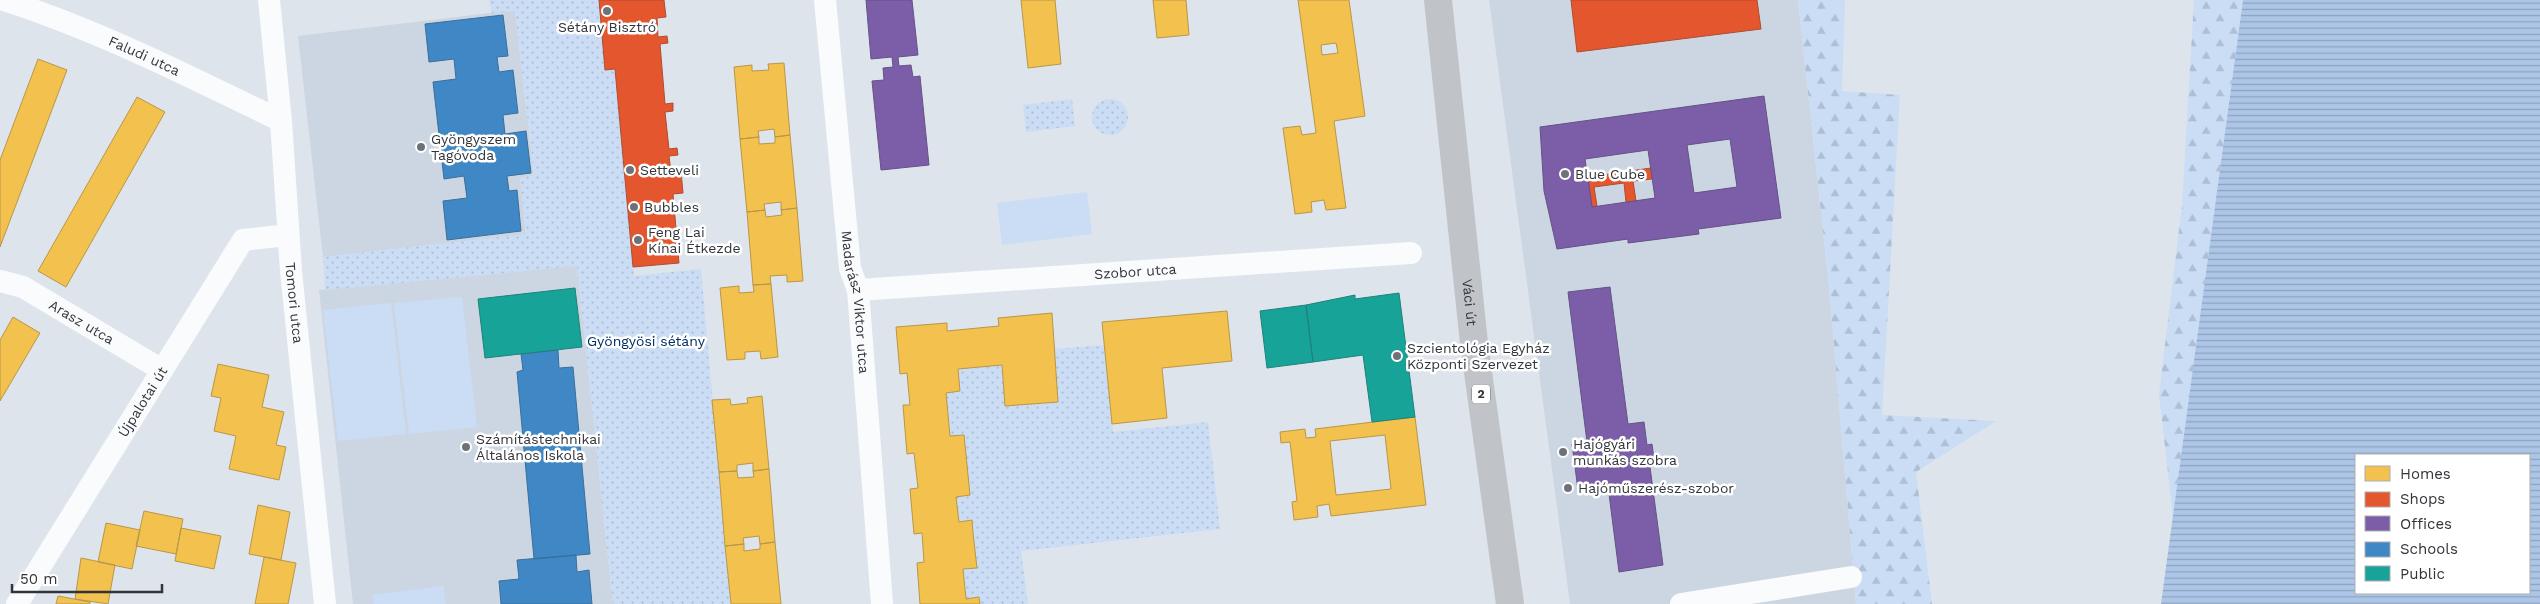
<svg xmlns="http://www.w3.org/2000/svg" width="2540" height="604" viewBox="0 0 2540 604" font-family="'Work Sans',sans-serif">
<style>
.built{fill:#ccd6e3}
.grass{fill:#caddf5}
.forest{fill:url(#forest-firs)}
.park{fill:url(#park-dots)}
.water{fill:url(#water-rules);fill-rule:evenodd}
.homes{fill:#f2c14e;stroke:#b89748;fill-rule:evenodd}
.shops{fill:#e4572e;stroke:#ae4d32}
.offices{fill:#7b5ea7;stroke:#655286;fill-rule:evenodd}
.schools{fill:#3f88c5;stroke:#3b6f9b}
.public{fill:#17a398;stroke:#1f827c}
.lines{fill:none;stroke-linecap:round;stroke-linejoin:round}
.minor{stroke:#fafbfc;stroke-width:22}
.primary{stroke:#c0c4c9;stroke-width:28}
.poi-dot{fill:#6e7278;stroke:#fff;stroke-width:2}
.labels{text-anchor:middle;dominant-baseline:central;stroke-width:5;stroke-linejoin:round;paint-order:stroke}
.shield{fill:#fff;stroke:#6f7275;stroke-width:1}
.shield-label{font-size:12px;font-weight:bold;fill:#31353a}
.poi-label{font-size:14px;fill:#31353a;stroke:#fff;text-anchor:start}
.street-label{font-size:14px;fill:#31353a;stroke:#fff}
.park-label{font-size:14px;fill:#012d61;stroke:#fff}
</style>
<defs>
<pattern id="forest-firs" width="22" height="20" patternUnits="userSpaceOnUse" patternTransform="scale(1.25)"><rect width="22" height="20" fill="#caddf5"/><path d="M5 1l3.5 6h-7zM16 11l3.5 6h-7z" fill="#aebed3"/></pattern>
<pattern id="park-dots" width="8" height="8" patternUnits="userSpaceOnUse" patternTransform="scale(1.25)"><rect width="8" height="8" fill="#caddf5"/><path d="M2 2h.1M6 6h.1" fill="none" stroke="#aebed3" stroke-width="1.8" stroke-linecap="round"/></pattern>
<pattern id="water-rules" width="6" height="5" patternUnits="userSpaceOnUse" patternTransform="scale(1.25)"><rect width="6" height="5" fill="#adc6e8"/><path d="M0 2.5h6" fill="none" stroke="#8da2bd"/></pattern>
</defs>
<rect width="100%" height="100%" fill="#dee4eb"/>
<!-- built -->
<path class="built" d="M1489,0H1798L1829,286L1856,604H1570Z
M515,10L534,176L520,178L526,235L323,257L298,36Z
M577,265L613,604H353L319,290Z"/>
<!-- grass -->
<path class="grass" d="M1087,192L1092,234L1002,245L997,203Z
M462,297L477,427L409,434L394,303Z
M391,303L406,434L338,441L323,310Z
M443,586L446,604H374L372,595Z"/>
<!-- forest -->
<path class="forest" d="M1798,0H1845L1842,91L1900,95L1882,415L1996,421L1916,472L1932,604H1856L1829,286Z
M2194,0H2243L2173,518L2159,394L2182,205Z"/>
<!-- park -->
<path class="park" d="M489,0H599L605,70L615,69L634,276L701,269L731,604H613L577,266L325,290L323,257L526,234L520,178L534,175L515,11L492,13Z
M1072,99L1075,126L1026,132L1023,105Z
M1092 117a18 18 0 1 1 36 0a18 18 0 1 1-36 0Z
M1104,345L1113,432L1208,422L1220,529L1021,551L1028,604H980L979,597L966,599L963,569L977,568L972,520L959,522L956,497L964,435L950,436L946,393L960,391L958,369L1002,365L1005,406L1058,402L1054,349Z"/>
<!-- water -->
<path class="water" d="M2243,0H2540V604H2161ZM2356,455H2529V593H2356Z"/>
<!-- homes -->
<path class="homes" d="M1021,0H1055L1061,64L1028,68Z
M1153,0H1186L1189,35L1157,38Z
M1298,0H1349L1365,116L1334,121L1346,208L1326,210L1324,200L1311,202L1312,212L1295,214L1283,128L1300,126L1302,135L1316,133ZM1336,43L1338,53L1322,55L1321,45Z
M38,59L67,70L0,247V160Z
M784,63L790,135L775,137L774,129L758,131L759,137L740,139L734,67L752,65V71L769,70L768,64Z
M137,97L165,112L66,287L38,271Z
M790,135L797,208L781,210V202L764,204L765,210L747,212L740,139L759,137V144L775,143V137Z
M797,208L803,281L787,282V275L770,276L771,284L753,285L747,212L765,210L766,217L782,215L781,210Z
M771,284L778,357L761,359L760,351L745,352V359L727,360L720,288L739,286V293L754,292L753,285Z
M1227,311L1232,361L1162,368L1167,418L1112,424L1102,322Z
M1052,313L1058,402L1005,406L1002,365L958,369L960,391L946,393L950,436L964,435L970,495L956,497L959,522L972,520L973,533L977,568L963,569L966,599L979,597L980,604H920L917,563L924,562L922,533L914,534L910,489L918,488L914,453L907,454L903,405H910L908,384L907,373L900,374L896,327L947,323V331L999,326L998,318Z
M13,317L40,333L0,401V340Z
M218,364L269,375L262,407L284,412L276,445L286,447L279,480L229,469L236,436L214,431L221,398L211,396Z
M762,396L769,469L753,471V463L737,465V471L719,472L712,400L730,399L731,405L748,403L747,398Z
M1415,417L1426,505L1331,516L1329,504L1317,506L1318,517L1294,520L1292,502L1297,501L1290,442L1281,443L1280,432L1305,429L1306,438L1316,437L1315,429ZM1385,435L1391,489L1336,495L1330,441Z
M769,469L775,542L760,544L759,536L743,538L744,544L725,546L719,472L737,471L738,478L754,477L753,471Z
M258,505L290,512L281,560L249,554Z
M144,511L183,519L176,554L136,546Z
M106,523L140,530L132,569L98,562Z
M181,528L221,536L214,569L175,561Z
M775,542L781,604H731L725,546L744,544V551L760,549V544Z
M264,557L296,563L288,604H255Z
M81,558L115,565L108,604L75,599Z
M58,596L90,602V604H56Z"/>
<!-- shops -->
<path class="shops" d="M599,0H664L666,17L657,18L658,37L667,36L668,43L660,44L665,104L673,103V111L665,112L669,149L677,148L678,155L669,156L671,172L681,171L683,193L673,194L679,263L633,267L615,69L605,70Z
M1571,0H1757L1761,29L1577,52Z
M1651,168L1652,179L1633,181L1636,201L1626,202L1624,183L1594,187L1597,206L1592,207L1588,177Z"/>
<!-- offices -->
<path class="offices" d="M866,0H912L918,55L898,57L899,66L911,65L913,77L920,76L929,165L881,170L872,81L884,80L883,68L893,67L892,57L871,59Z
M1764,96L1781,218L1698,229L1699,234L1628,243V239L1557,249L1544,191L1540,127ZM1730,139L1737,187L1694,193L1687,145ZM1648,150L1655,198L1592,207L1585,159Z
M1610,287L1628,424L1644,422L1647,445L1652,444L1655,466L1650,467L1663,565L1619,572L1608,486L1578,490L1572,444L1587,442L1568,292Z"/>
<!-- schools -->
<path class="schools" d="M503,15L508,56L497,57L499,72L513,70L518,113L503,115L505,134L526,131L531,173L507,176L509,191L517,190L521,231L447,240L443,201L467,198L464,176L444,179L433,82L456,79L454,59L429,62L425,24Z
M558,350L559,368L573,367L590,554L534,559L517,372L523,370L521,354Z
M576,555L577,572L589,570L592,604H501L499,581L519,579L517,560Z"/>
<!-- public -->
<path class="public" d="M575,288L582,347L485,358L478,299Z
M1399,293L1415,417L1372,422L1363,355L1313,362L1306,305L1355,295V299Z
M1306,305L1313,362L1267,368L1260,311Z"/>
<g class="lines">
<!-- minor -->
<g class="minor">
<path id="s1" d="M4,0C100,31 191,77 281,121"/>
<path id="s2" d="M269,0L281,121L291,271L325,604"/>
<path id="s3" d="M825,0L850,268L858,290L882,604"/>
<path id="s4" d="M0,281L23,287L162,370"/>
<path id="s5" d="M858,290L1411,253"/>
<path id="s6" d="M17,604L243,240L288,235"/>
<path d="M1681,604L1851,577"/>
</g>
<!-- primary -->
<path class="primary" id="s7" d="M1438,0L1474,343L1510,604"/>
</g>
<!-- markers -->
<g class="poi-dot">
<circle cx="607" cy="11" r="5"/>
<circle cx="421" cy="147" r="5"/>
<circle cx="630" cy="170" r="5"/>
<circle cx="1565" cy="174" r="5"/>
<circle cx="634" cy="207" r="5"/>
<circle cx="638" cy="240" r="5"/>
<circle cx="1397" cy="356" r="5"/>
<circle cx="466" cy="447" r="5"/>
<circle cx="1563" cy="452" r="5"/>
<circle cx="1568" cy="488" r="5"/>
</g>
<g class="labels">
<!-- shield labels -->
<rect class="shield" x="1472" y="384.5" width="18" height="19" rx="4"/>
<g class="shield-label">
<text x="1481" y="394">2</text>
</g>
<!-- poi labels -->
<g class="poi-label">
<text x="607" y="27" text-anchor="middle">Sétány Bisztró</text>
<text x="431" y="139">Gyöngyszem<tspan x="431" dy="16">Tagóvoda</tspan></text>
<text x="640" y="170">Setteveli</text>
<text x="1575" y="174">Blue Cube</text>
<text x="644" y="207">Bubbles</text>
<text x="648" y="232">Feng Lai<tspan x="648" dy="16">Kínai Étkezde</tspan></text>
<text x="1407" y="348">Szcientológia Egyház<tspan x="1407" dy="16">Központi Szervezet</tspan></text>
<text x="476" y="439">Számítástechnikai<tspan x="476" dy="16">Általános Iskola</tspan></text>
<text x="1573" y="444">Hajógyári<tspan x="1573" dy="16">munkás szobra</tspan></text>
<text x="1578" y="488">Hajóműszerész-szobor</text>
</g>
<!-- street labels -->
<g class="street-label">
<text stroke="none"><textPath href="#s1" startOffset="151">Faludi utca</textPath></text>
<text stroke="none"><textPath href="#s5" startOffset="278">Szobor utca</textPath></text>
<text stroke="none"><textPath href="#s2" startOffset="304">Tomori utca</textPath></text>
<text stroke="none"><textPath href="#s3" startOffset="304">Madarász Viktor utca</textPath></text>
<text stroke="none"><textPath href="#s7" startOffset="304">Váci út</textPath></text>
<text stroke="none"><textPath href="#s4" startOffset="92">Arasz utca</textPath></text>
<text stroke="none"><textPath href="#s6" startOffset="238">Újpalotai út</textPath></text>
</g>
<!-- park labels -->
<g class="park-label">
<text x="646" y="341">Gyöngyösi sétány</text>
</g>
</g>
<!-- legend -->
<rect x="2355" y="454" width="175" height="140" fill="#ffffff" stroke="#adaeb0"/>
<rect x="2365" y="466" width="25" height="15" fill="#f2c14e" stroke="#adaeb0"/>
<text x="2400" y="479" font-size="15" fill="#31353a">Homes</text>
<rect x="2365" y="492" width="25" height="15" fill="#e4572e" stroke="#adaeb0"/>
<text x="2400" y="504" font-size="15" fill="#31353a">Shops</text>
<rect x="2365" y="516" width="25" height="15" fill="#7b5ea7" stroke="#adaeb0"/>
<text x="2400" y="529" font-size="15" fill="#31353a">Offices</text>
<rect x="2365" y="542" width="25" height="15" fill="#3f88c5" stroke="#adaeb0"/>
<text x="2400" y="554" font-size="15" fill="#31353a">Schools</text>
<rect x="2365" y="566" width="25" height="15" fill="#17a398" stroke="#adaeb0"/>
<text x="2400" y="579" font-size="15" fill="#31353a">Public</text>
<!-- scale -->
<path d="M12 584v8h150v-8" fill="none" stroke="#31353a" stroke-width="2.5"/>
<text x="20" y="584" font-size="15" fill="#31353a" stroke="#ffffff" stroke-width="4" paint-order="stroke">50 m</text>
</svg>
